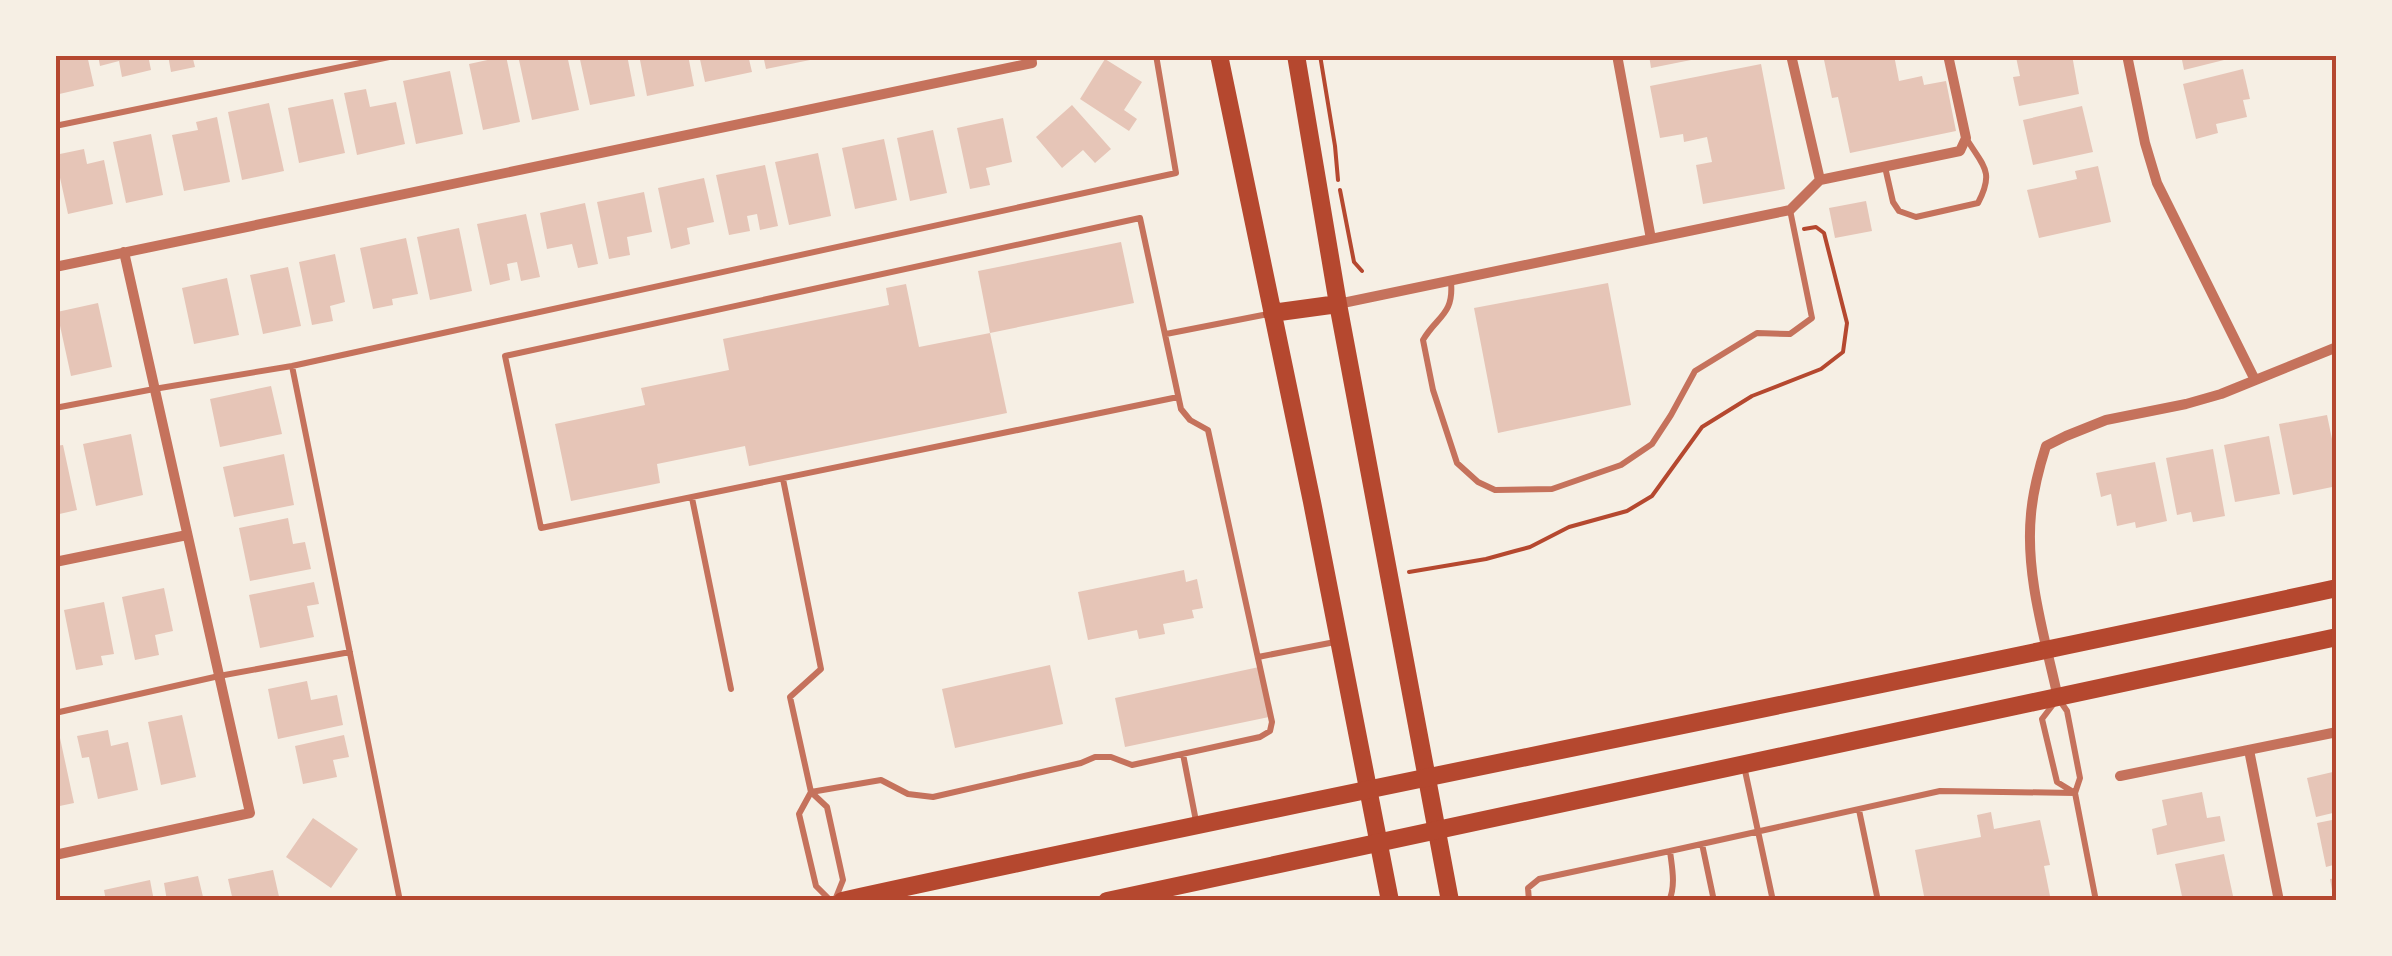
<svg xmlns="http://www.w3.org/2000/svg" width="2392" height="956" viewBox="0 0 2392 956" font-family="Roboto,sans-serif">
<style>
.building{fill:#e6c5b7}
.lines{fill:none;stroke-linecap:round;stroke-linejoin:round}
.path{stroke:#b5482f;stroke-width:4}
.service{stroke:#c5725c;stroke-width:6}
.minor{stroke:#c5725c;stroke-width:10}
.secondary{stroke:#b5482f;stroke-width:18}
.primary{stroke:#b5482f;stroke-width:18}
.neatline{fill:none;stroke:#b5482f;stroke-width:4}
</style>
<rect width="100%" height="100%" fill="#f6efe4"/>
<!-- building -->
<path class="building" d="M55,55H87L94,86L55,95Z
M98,55H148L151,70L122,77L119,61L100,66Z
M168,55H192L195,67L171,72Z
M542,55H567L579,110L532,120L519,60Z
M579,55H627L635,96L590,105Z
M639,55H688L694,86L647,96Z
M699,55H748L752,72L705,82Z
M763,55H809L810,60L766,69Z
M1649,55H1705L1706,57L1651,68Z
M1823,55H1894L1899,81L1922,76L1924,85L1946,81L1956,131L1850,153L1838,97L1832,98Z
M2027,55H2072L2079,94L2019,106L2013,77L2020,76L2016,57Z
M2181,55H2240V56L2184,70Z
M506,56L520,122L483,130L469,64Z
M1105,59L1142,82L1124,110L1137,119L1129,131L1080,99Z
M1761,64L1785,189L1703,204L1696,165L1712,162L1707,137L1684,142L1683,134L1660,138L1650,86Z
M2243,69L2250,99L2243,100L2247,117L2216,124L2218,133L2196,139L2183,84Z
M450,71L463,134L416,144L403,81Z
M366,89L370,107L396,102L405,144L357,155L344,93Z
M333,99L345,153L299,163L288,108Z
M269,103L284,171L242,180L228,112Z
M1072,105L1111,149L1095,163L1083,150L1062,168L1036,137Z
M2082,106L2093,152L2033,165L2023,120Z
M217,117L230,182L184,191L172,135L198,130L196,122Z
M1003,118L1012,162L986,168L990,185L970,189L957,128Z
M933,130L947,193L910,201L897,138Z
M151,134L163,195L126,203L113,142Z
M884,139L897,200L855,209L842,148Z
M84,149L87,164L104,160L113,204L68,214L55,155Z
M818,153L831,216L789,225L775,162Z
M765,165L778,226L760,230L757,214L747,216L750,231L729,235L716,175Z
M2098,166L2111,222L2039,238L2027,190L2077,179L2075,171Z
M704,178L714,222L687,228L690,244L671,249L658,188Z
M644,192L652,232L627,237L630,255L609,259L597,202Z
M1866,201L1872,231L1835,238L1829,208Z
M585,203L598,264L578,268L572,244L547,249L540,213Z
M526,214L540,277L521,281L517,262L507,264L510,280L490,285L477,224Z
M459,228L472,291L430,300L417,237Z
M406,238L418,294L392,299L393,305L373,309L360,248Z
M1121,242L1134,303L990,333L978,271Z
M335,254L345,302L330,306L333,321L312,325L299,262Z
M288,267L301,326L263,334L250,275Z
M227,278L239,335L194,344L182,288Z
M1608,283L1631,405L1498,433L1474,308Z
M906,284L919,347L990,333L1007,413L749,466L745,446L657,464L660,483L571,501L555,424L645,405L641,388L729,370L723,339L889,305L886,288Z
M98,303L112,367L71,376L57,312Z
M271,386L282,434L220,447L210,399Z
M2327,415L2337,463V486L2293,495L2279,424Z
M131,434L143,495L96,506L83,444Z
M2269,436L2280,494L2235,502L2224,445Z
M63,445L77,510L55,515V446Z
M2213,449L2225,516L2193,522L2191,512L2177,515L2166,458Z
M284,454L294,505L234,517L223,467Z
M2155,462L2167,521L2136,528L2135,522L2117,526L2111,494L2101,497L2096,473Z
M288,518L293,544L305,542L311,569L250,581L239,528Z
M1184,570L1186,582L1197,579L1203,608L1192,610L1194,618L1163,624L1165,634L1139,639L1137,630L1088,640L1078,592Z
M314,582L319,604L307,606L314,637L260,648L249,595Z
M164,588L173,631L155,635L159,655L135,660L122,597Z
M104,602L114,654L101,656L103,665L76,670L64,610Z
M1050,665L1063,724L955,748L942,689Z
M1259,667L1269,717L1125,747L1115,698Z
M307,681L311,700L337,695L343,725L278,739L268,689Z
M182,715L196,777L161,785L148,722Z
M108,730L111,746L128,742L138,790L98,799L89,757L82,758L77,736Z
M344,735L349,757L333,760L337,777L303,784L295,746Z
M60,738L74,803L55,807V739Z
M2337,771V812L2316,817L2307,778Z
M2202,792L2207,818L2220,816L2225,841L2157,855L2152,829L2167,825L2162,800Z
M1991,812L1994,829L2040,820L2050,865L2044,866L2051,901H1925L1915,850L1981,837L1977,815Z
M313,818L358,849L331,888L286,857Z
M2337,819V864L2326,867L2317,823Z
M2224,854L2233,896L2211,901H2183L2175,864Z
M273,870L280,901H233L228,879Z
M198,876L204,901H167L164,883Z
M2337,878V901H2334L2330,879Z
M150,880L154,901H106L104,890Z"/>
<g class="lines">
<!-- path -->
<path class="path" d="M1320,55L1335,146L1338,180
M1340,190L1354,262L1362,271
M1409,572L1486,559L1515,551L1530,547L1569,527L1627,511L1652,496L1702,427L1752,396L1821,369L1843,352L1847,323L1824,233L1816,227L1804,229
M1345,900L1355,901"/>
<!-- service -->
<path class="service" d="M55,126L399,55
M1885,167L1893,202L1899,211L1916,217L1978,203C1995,171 1983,166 1966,138
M1451,282C1454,315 1437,316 1423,340L1433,390L1457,463L1478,482L1495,490L1552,489L1621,465L1652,444L1671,415L1695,371L1757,333L1790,334L1812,318L1790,210
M1166,334L1268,314
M292,366L400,901
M55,408L154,389L292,366L1176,173L1156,55
M783,479L821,669L790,697L811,792L827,807L843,880L835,900
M692,498L731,689
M1258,657L1335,642
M55,713L219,676L350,652
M1183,754L1196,821
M1744,766L1773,901
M811,792L881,780L908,794L933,797L1081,763L1095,757H1111L1132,765L1260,737L1270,731L1272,722L1208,430L1190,420L1181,409L1140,218L505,356L541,528L1178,397
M811,792L799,814L816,886L831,901
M2075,793L2057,782L2042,719L2058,698L2067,711L2080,778L2075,793L2096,901
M1859,810L1878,901
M1702,844L1714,901
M1529,901L1528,888L1539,879L1670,851
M1669,901C1676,885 1672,868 1670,851L1940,791L2075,793"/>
<!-- minor -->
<path class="minor" d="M1617,55L1651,239
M1791,55L1820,180
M2127,55L2145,143L2157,183L2255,380
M55,267L1032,63L1031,55
M1338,304L1790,210L1820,180L1960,151L1966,138L1948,55
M55,562L187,535
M2058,698C2045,638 2025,575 2031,514C2033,491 2039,468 2046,446L2066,436L2106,420L2186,404L2221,394L2337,347
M2249,750L2279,901
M2120,776L2337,732
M55,855L250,813L124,252"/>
<!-- secondary -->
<path class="secondary" d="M1219,55L1312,502L1390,901
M1296,55L1338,304L1450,901
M1272,313L1338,304"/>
<!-- primary -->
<path class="primary" d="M842,901C1339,792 1840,696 2337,588
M1107,901L2337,637"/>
</g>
<!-- border -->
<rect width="2392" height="956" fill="none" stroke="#f6efe4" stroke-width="115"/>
<rect x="58" y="58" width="2276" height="840" class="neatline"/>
</svg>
